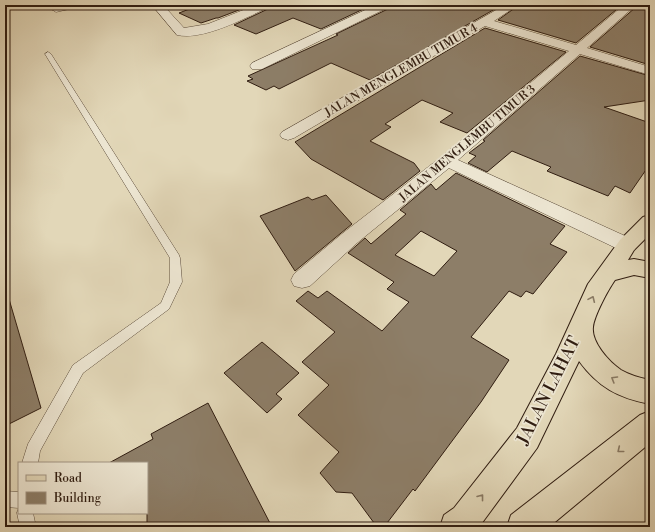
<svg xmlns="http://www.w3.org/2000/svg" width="655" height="532" font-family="'Libre Bodoni',serif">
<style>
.building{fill:#8d7e68;stroke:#301d11;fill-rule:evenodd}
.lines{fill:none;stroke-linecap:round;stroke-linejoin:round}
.lane-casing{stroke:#5c4c3b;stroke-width:1}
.street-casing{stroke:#5c4c3b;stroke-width:1}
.primary-casing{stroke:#301d11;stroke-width:2}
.lane{fill:#ece5d1;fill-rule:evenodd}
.street{fill:#ece5d1;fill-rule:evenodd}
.primary{fill:#e2d7b8;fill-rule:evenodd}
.oneway{stroke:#897a64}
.labels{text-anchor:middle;stroke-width:3.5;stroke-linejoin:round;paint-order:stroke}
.far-street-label{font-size:12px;fill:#301d11;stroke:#ece5d1}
.near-street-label{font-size:17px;fill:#301d11;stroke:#ece5d1}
</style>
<rect width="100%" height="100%" fill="#e2d7b8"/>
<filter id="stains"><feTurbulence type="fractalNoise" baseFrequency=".005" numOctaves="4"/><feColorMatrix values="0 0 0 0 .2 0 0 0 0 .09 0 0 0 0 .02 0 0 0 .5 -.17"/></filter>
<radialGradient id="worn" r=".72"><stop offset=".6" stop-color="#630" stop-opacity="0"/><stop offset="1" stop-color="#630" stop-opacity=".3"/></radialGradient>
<!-- building -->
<path class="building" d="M186,5h66l-34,13h-2l-15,5 -22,-10 13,-5z
M271,5h101l-51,24 -28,-11 -37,16 -22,-9 36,-17z
M391,5h39l17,4 7,-4h48l-132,75 -39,-17 -52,26 -5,-3 -8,4 -19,-9 6,-2 -5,-3 90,-41 -2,-1 54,-26z
M519,5h103l-46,38 -78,-23z
M636,7l14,4v54l-60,-18z
M485,28l81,24 -99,81 -27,-11 13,-9 -31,-13 -37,24 6,3 -21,14 44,22 6,8 -37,29 -72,-41 -16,-17z
M580,56l70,20v24l-46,7 46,16v41l-20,29 -15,-7 -7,10 -61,-25 4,-4 -39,-16 -25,21 -19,-9 8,-7 -7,-3 16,-12 -2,-1z
M456,173l109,53 -15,18 17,8 -34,42 -7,-3 -5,6 -12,-6 -38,46 38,23 -28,42 -66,89 -2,-2 -29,38h-7l-25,-34 -16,-1 -16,-19 19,-21 -41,-37 31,-30 -27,-23 33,-30 -39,-31 12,-10 10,7 9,-7 55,40 27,-29 -22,-13 7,-7 -46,-29 17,-15 6,6 35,-30 -6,-4 31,-26 5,6zM421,231l36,20 -23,25 -39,-21z
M326,195l26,29 -57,47 -35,-55 48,-19 4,3z
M5,299h4l32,109 -36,18z
M262,342l37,31 -23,21 6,5 -15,14 -43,-40z
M208,403l64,124h-125v-64h-38l44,-24 -2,-5z"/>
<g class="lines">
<!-- lane casing -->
<g class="lane-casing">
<path id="lane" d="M48,52l3,2 128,201 1,3 2,24 -13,27 -86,64 -43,78 -2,12h-16l6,-19 45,-79 88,-62 9,-21v-24l-125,-204z
M5,491l14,1v16l-14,-1z
M19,508v5h14l3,14h-16l-3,-14z"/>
</g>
<!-- street casing -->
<g class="street-casing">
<path id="street" d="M59,5h20l-1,2 -22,5 -5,-3 1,-2z
M152,5h11l21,23 24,-4 48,-19h14l-1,2c-24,11 -66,34 -92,28z
M376,5h14l-1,2 -127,62h-10l-2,-3 2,-3z
M505,5h13l-24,16 82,24 48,-40h12l-49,43 63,19v8l-70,-21 -122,106 176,80 3,5 -3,5 -7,2 -7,-2 -171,-82 -92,75 -47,43 -8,2 -8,-2 -3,-6 3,-6 49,-41 98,-76 128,-106 -84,-25 -191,112 -6,2 -6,-2 -2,-3 2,-3z"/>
</g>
<!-- primary casing -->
<g class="primary-casing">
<path id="primary" d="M650,215v19l-16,16 -6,10 6,-1 16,3v16l-16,-3 -19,5c-7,10 -21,36 -22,47 -2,15 16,35 28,43 9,5 19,8 29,10v24c-32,-6 -52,-17 -71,-43l-42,87 -58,79h-39l4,-12 10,-7 63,-80 39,-74 32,-70 32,-44 23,-23z
M650,411v32l-101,84h-42l4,-12 129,-100z"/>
</g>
<!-- lane -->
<use href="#lane" class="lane"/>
<!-- street -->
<use href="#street" class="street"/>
<!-- primary -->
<use href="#primary" class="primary"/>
</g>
<!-- one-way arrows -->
<defs><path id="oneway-chevron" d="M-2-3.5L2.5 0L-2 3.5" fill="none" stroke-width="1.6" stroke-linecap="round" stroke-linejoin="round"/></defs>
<g class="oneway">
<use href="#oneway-chevron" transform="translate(592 299) rotate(-66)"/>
<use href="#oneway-chevron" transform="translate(614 379) rotate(-149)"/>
<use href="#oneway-chevron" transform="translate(620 450) rotate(141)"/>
<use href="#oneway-chevron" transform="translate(481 497) rotate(-52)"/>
</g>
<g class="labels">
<!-- far-street labels -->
<g class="far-street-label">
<text transform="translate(401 70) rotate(-30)" y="4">JALAN MENGLEMBU TIMUR 4</text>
<text transform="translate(467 143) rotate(-40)" y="4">JALAN MENGLEMBU TIMUR 3</text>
</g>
<!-- near-street labels -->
<g class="near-street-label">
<text transform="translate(548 390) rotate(-63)" y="6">JALAN LAHAT</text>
</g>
</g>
<!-- margin -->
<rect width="655" height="532" fill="none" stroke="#e2d7b8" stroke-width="20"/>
<rect x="6" y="6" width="643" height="520" fill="none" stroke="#301d11" stroke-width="2"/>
<rect x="10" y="10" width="635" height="512" fill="none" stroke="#301d11"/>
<!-- legend -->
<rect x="18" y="462" width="130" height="52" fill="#ece5d1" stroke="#a19584"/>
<rect x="26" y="475" width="20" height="6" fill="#e2d7b8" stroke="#a19584"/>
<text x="54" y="482" font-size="12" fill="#301d11">Road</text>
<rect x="26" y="492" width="20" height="12" fill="#8d7e68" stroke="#a19584"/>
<text x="54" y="502" font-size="12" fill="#301d11">Building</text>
<rect width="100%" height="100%" filter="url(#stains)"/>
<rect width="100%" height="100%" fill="url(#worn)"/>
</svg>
